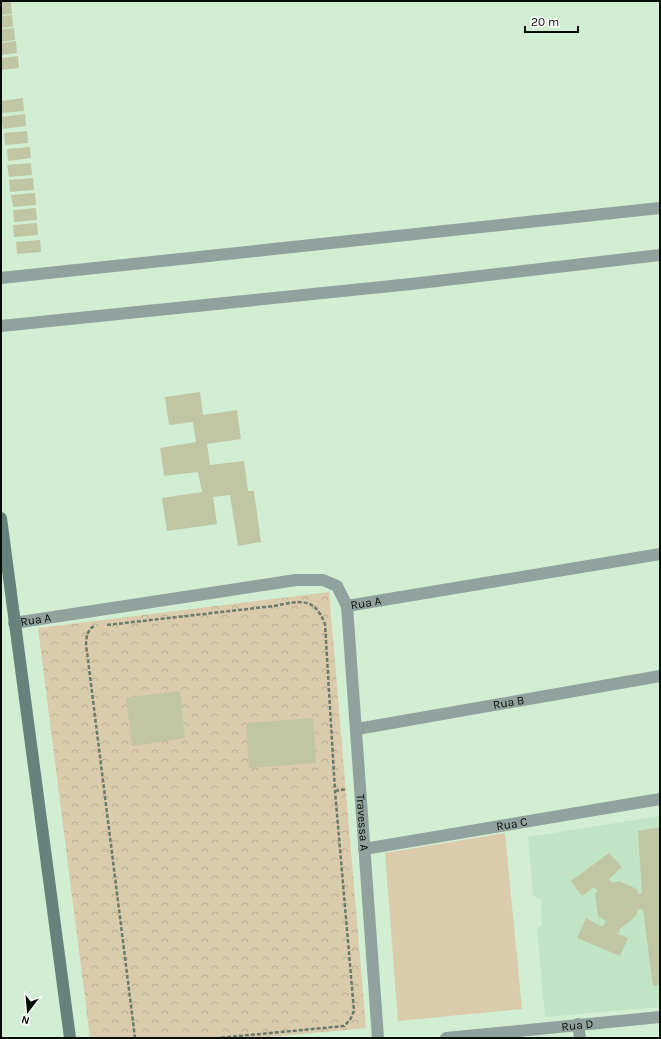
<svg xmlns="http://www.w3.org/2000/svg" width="661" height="1039" font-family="Karla,sans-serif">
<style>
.built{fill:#c1e4c4}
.green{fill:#dbcbad}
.park{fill:url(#park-crowns)}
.building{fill:#c0c6a3}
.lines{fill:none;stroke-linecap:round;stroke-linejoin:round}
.path{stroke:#687b6a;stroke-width:2.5;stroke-dasharray:4 2;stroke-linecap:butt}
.minor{stroke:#90a29e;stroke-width:12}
.secondary{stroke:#67827c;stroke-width:12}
.labels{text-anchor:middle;stroke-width:3;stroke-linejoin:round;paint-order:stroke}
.street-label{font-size:12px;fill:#050e06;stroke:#fff}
</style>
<defs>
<pattern id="park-crowns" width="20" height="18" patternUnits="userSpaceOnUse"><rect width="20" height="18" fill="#dbcbad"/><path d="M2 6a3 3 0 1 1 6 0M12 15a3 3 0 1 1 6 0" fill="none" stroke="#baad93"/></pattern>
</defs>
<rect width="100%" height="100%" fill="#d1eed3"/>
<!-- built -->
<path class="built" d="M660,816v191l-115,10 -8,-88 5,-4 -1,-26 -8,-4 -5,-58z"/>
<!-- green -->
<path class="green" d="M505,833l17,176 -124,12 -13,-168z"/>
<!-- park -->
<path class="park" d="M329,592l37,436 -106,10h-170l-52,-410z"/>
<!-- building -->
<path class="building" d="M1,1h10l1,13 -11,1z
M12,15l1,12 -12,1v-12z
M14,28l1,12 -14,2v-13z
M16,41l1,12 -16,2v-12z
M18,56l1,12 -18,2v-12z
M23,98l1,13 -23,2v-12z
M25,114l1,12 -23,3 -2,-12z
M27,131l1,12 -23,2 -1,-12z
M30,147l1,11 -23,3 -1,-12z
M31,163l1,12 -23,2 -2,-12z
M33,178l1,12 -24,2 -1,-12z
M35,193l1,12 -23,2 -2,-12z
M36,208l1,12 -23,2 -1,-12z
M37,223l1,12 -24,2 -1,-12z
M40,240l1,12 -24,2 -1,-12z
M200,392l3,23 34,-5 4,29 -34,5 3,21 34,-4 4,30h6l7,51 -23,4 -8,-51 -17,2 4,27 -50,7 -5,-33 40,-6 -4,-20 -34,4 -4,-28 36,-6 -3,-20 -24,3 -4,-28z
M180,691l5,47 -53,8 -6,-48z
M313,718l3,45 -67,5 -3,-45z
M660,827v158l-7,1 -10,-77 -5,1 -2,6 -16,13 -2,5 10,4 -8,18 -43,-18 9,-20 16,9 4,-6 -8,-5 -3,-22 3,-3 -4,-4 -12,9 -11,-15 38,-28 13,14 -13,12 3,4 7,-2 18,8 1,5 4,-1 -4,-62z"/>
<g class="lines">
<!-- path -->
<path class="path" d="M107,625l167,-19c26,-5 40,-10 51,18l10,167 19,220 -4,9 -6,6 -126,12
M94,627h-2l-5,7 -1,10 49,394
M335,791l12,-2"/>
<!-- minor -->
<g class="minor">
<path d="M1,278l659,-70"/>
<path d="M1,326l410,-42 249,-29"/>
<path id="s1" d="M347,606l31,432"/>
<path id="s2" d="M14,623l282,-43h27l14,6 10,20 313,-52"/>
<path id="s3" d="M357,729l303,-53"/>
<path id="s4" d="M364,849l296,-50"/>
<path d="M578,1024l2,14"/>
<path id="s5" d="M446,1038l214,-21"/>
</g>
<!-- secondary -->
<path class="secondary" d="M1,518l69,520"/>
</g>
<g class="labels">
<!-- street labels -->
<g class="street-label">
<text dy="4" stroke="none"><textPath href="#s2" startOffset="369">Rua A</textPath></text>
<text dy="4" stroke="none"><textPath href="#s2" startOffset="22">Rua A</textPath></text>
<text dy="4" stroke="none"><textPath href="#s3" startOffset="154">Rua B</textPath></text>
<text dy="4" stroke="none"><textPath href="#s1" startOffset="217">Travessa A</textPath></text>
<text dy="4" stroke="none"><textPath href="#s4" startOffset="150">Rua C</textPath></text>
<text dy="4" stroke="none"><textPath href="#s5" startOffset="132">Rua D</textPath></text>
</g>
</g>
<!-- border -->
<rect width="661" height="1039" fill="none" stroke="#050e06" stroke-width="4"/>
<!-- north arrow -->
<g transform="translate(28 1011) rotate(196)" stroke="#ffffff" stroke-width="3" paint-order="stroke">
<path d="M0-3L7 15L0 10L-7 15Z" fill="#050e06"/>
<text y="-6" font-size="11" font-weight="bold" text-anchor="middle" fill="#050e06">N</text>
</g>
<!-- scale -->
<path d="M525 26v6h53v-6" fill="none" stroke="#050e06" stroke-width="2"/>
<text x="531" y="26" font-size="12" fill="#050e06" stroke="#ffffff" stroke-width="3" paint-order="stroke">20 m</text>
</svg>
